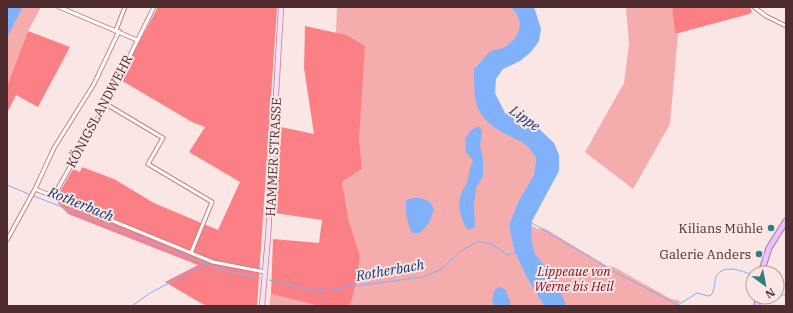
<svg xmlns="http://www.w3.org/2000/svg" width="793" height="313" font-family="'IBM Plex Serif',serif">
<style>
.green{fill:#f5acad}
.forest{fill:#fa8085}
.water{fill:#81b1fb}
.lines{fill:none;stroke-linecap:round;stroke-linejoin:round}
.stream{stroke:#81b1fb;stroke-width:1}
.street-casing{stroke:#cf7c7e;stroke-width:5}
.secondary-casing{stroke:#cf7c7e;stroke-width:6}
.primary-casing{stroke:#ac73ac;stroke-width:7}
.street{stroke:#fff;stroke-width:3}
.secondary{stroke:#f5e0fb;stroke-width:4.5}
.primary{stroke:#ebc2f7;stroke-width:5}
.poi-dot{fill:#337c7f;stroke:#f9e6e5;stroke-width:1.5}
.labels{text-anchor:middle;stroke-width:4;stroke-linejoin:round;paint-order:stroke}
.street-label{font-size:13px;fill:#4f2c2d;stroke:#f9e6e5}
.poi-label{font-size:13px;fill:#4f2c2d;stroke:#f9e6e5;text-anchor:end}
.park-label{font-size:13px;font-style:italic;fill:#801125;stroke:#f9e6e5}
.water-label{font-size:14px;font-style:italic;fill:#113770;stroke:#f9e6e5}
</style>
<rect width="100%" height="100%" fill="#f9e6e5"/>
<!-- green -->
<path class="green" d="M23,7h18l-13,24 -21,55v-50z
M337,7h173c15,12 11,29 -4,39 -4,3 -10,3 -14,5 -7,4 -13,12 -18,18l31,65 22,9 9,15 -2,17 -15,25 -10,25 5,25 12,26 18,30h-194l7,-25 3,-25 -11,-35 -7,-39 20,-13 -3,-32 -23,-104z
M626,7h46l3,27h3l-8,90 -37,65 -48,-37 39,-69 5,-39z
M532,226l6,3 6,-1 63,38 7,1 57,32 9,2 -2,5h-122l-32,-76h7z
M271,294l48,12h-50z"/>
<!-- forest -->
<path class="forest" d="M158,7h119l-20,299h-51l-41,-24 33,-17 -130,-51 -13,-14 18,-31 7,3 2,-5 32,12 40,24 64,27 22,-48 -51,-30 16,-25 -13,-5 -73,-43z
M672,7h78l2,5 -3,2 -74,20z
M305,26l41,9 19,11 -6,91 3,32 -20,13 7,39 11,35 -3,25 -7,25h-31l-48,-12 2,-55 46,4 3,-23 -47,-7 6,-86 33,7 -10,-66z
M28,31l42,16 -32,60 -22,-12 -9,18v-27z"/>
<!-- water -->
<path class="water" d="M7,7h16l-16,30z
M510,7h24l7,22 -2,12 -8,11 -11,9 -17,8 -7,10 -1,14 10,20 32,14 17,16 5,12v16l-27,50 -1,18 4,15 22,27 9,25h-22l-18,-30 -12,-26 -5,-25 10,-25 15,-25 2,-17c-12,-19 -12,-14 -31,-24 -31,-17 -31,-32 -31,-65 5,-5 11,-14 17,-18 5,-2 11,-2 15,-5 15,-10 19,-27 4,-39z
M476,127h4l2,5 -2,14 3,12v18l-7,12 -2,16 1,23 -7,3c-7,-8 -11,-26 -7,-36 2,-5 6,-10 7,-15 1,-6 2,-12 5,-18l-7,-9 -1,-13 5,-8z
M413,198c11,0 17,1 21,12l-5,13 -9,10h-8c-5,-12 -7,-21 -6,-33z
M498,287l7,2 5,12v5h-16l-2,-6 2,-9z"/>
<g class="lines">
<!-- stream -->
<path class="stream" d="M7,185l24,10
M34,196l187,74 39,8
M532,223l83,49 63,33 19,-12 11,3 3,-1c4,-5 3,-12 5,-18 7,-14 26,-6 37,-2
M269,280l48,11 106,-14 17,-7 21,-19 18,-10 14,4 14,10 9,-2
M777,295h9
M132,306l18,-13 56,-29"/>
<!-- street casing -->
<g class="street-casing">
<path id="street" d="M59,7l78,33
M754,7l12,9 20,10
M116,30l9,-23
M106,104l57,34 -15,26 64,38 -21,51
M35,189l19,-41 40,-64 25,-53
M53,197l53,-93 48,-97
M7,240l28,-51 178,73 52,10"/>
</g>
<!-- secondary casing -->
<g class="secondary-casing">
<path id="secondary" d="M262,306l6,-69 13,-230"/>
</g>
<!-- primary casing -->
<g class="primary-casing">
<path id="primary" d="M761,273l8,-25 17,-27
M757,306l1,-9"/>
</g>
<!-- street -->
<use href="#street" class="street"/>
<!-- secondary -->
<use href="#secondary" class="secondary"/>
<!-- primary -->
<use href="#primary" class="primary"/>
</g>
<!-- markers -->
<g class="poi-dot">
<circle cx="771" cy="228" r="4"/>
<circle cx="759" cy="254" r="4"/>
</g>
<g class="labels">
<!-- street labels -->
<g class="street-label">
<text transform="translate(99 111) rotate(-62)" y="5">KÖNIGSLANDWEHR</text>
<text transform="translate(273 157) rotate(-87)" y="5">HAMMER STRASSE</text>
</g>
<!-- poi labels -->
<g class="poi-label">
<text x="763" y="233">Kilians Mühle</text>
<text x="751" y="259">Galerie Anders</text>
</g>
<!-- park labels -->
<g class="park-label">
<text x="574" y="276">Lippeaue von<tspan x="574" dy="15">Werne bis Heil</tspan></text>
</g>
<!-- water labels -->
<g class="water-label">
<text transform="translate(525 118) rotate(35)" y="5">Lippe</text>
<text transform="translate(81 204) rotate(22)" y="5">Rotherbach</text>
<text transform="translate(390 270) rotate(-10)" y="5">Rotherbach</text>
</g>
</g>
<!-- border -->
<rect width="793" height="313" fill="none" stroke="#4f2c2d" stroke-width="16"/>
<!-- north arrow -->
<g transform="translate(765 285) rotate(148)"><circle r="19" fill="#f9e6e5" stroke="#b59c9b"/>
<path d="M0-3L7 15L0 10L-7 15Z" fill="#337c7f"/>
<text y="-6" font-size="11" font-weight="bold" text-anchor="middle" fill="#4f2c2d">N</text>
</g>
</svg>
